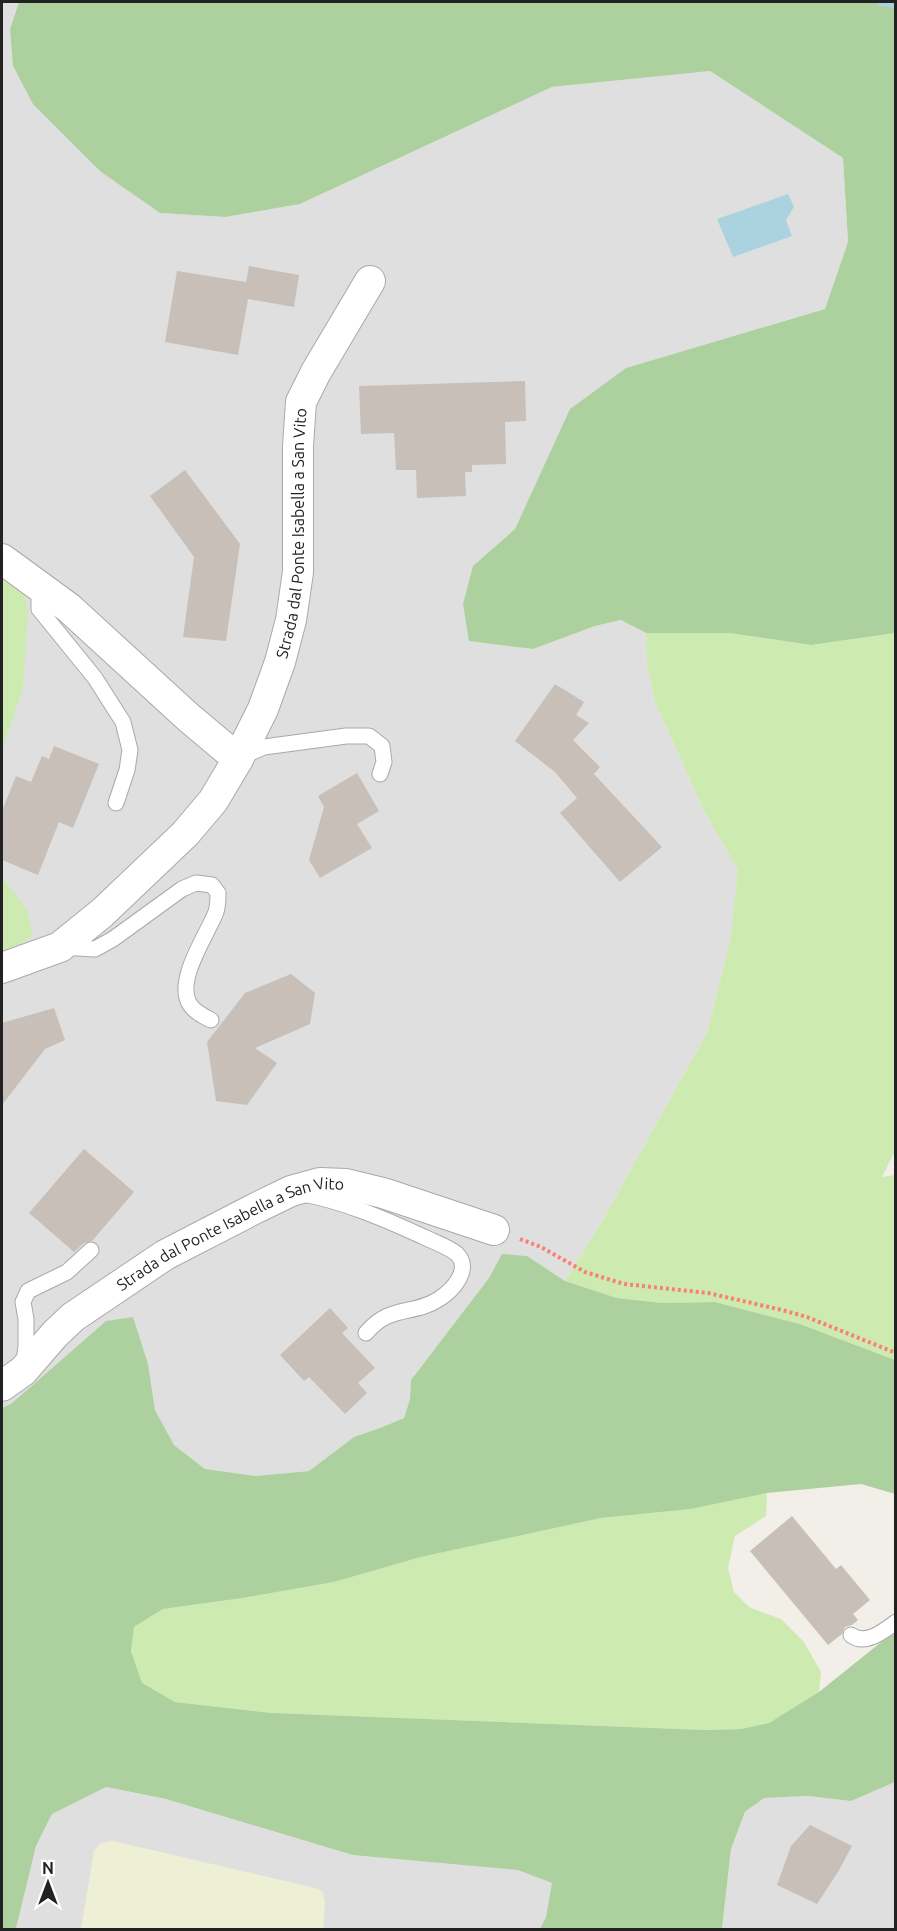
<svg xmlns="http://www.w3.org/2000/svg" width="897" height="1931" font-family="Ubuntu,sans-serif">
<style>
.residential{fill:#e0dfdf}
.farmland{fill:#eef0d5}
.grass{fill:#cdebb0}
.forest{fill:#add19e}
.water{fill:#aad3df}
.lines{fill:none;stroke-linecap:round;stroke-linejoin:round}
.stream{stroke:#aad3df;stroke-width:8}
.building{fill:#c7bfb8}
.service-casing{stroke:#a9a9a9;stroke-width:17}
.minor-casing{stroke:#a9a9a9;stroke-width:32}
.path{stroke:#fa8072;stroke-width:4;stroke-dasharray:3 3;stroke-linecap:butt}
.service{stroke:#fff;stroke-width:15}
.minor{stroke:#fff;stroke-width:30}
.labels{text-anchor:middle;stroke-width:4.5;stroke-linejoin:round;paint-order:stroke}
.street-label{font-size:16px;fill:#222;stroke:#fff}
</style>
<rect width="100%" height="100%" fill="#f2efe9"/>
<!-- residential -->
<path class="residential" d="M2,2h17l-9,27 91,143 59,41 65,4 75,-13 252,-117 158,-16 133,87 5,84 -23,67 -199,59 -55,41 -56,120 -42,37 -3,75 63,8 62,-23 27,-6 24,13 1,32 8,37 50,111 33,57 -8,70 -23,93 -106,190 -36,58 -38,-25 -25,-1 -13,23 -78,102 -1,19 -6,19 -24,10 -26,9 -45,34 -53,5 -51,-7 -31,-24 -19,-35 -7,-46 -146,44z
M895,1782v147l-173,1 9,-81 14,-36 18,-15 45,-2 43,5z
M106,1787l412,83 81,10 43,50h-626l20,-84 16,-32z"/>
<!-- farmland -->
<path class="farmland" d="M113,1841l202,47 8,4 2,11 -2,26h-242l13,-78 7,-8z"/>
<!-- grass -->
<path class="grass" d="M2,575l22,17 4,19 -5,77 -21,63z
M646,633h83l82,12 84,-12 1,516 -14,28 13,-2v185l-95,-36 -85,-22 -53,1 -45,-5 -52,-17 36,-58 106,-190 23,-93 8,-70 -33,-57 -50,-111 -8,-37z
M2,881l4,1 21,28 6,25 -19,15 -12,3z
M767,1493l-1,23 -31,20 -7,32 6,24 15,15 32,12 23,23 17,30 -2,21 -50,30 -28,6 -36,1 -433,-17 -97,-11 -33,-18 -11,-33 3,-24 29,-18 80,-11 91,-16 87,-25 180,-39 90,-9z"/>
<!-- forest -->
<path class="forest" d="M19,2h876v631l-84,12 -82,-12h-83l-25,-13 -26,6 -62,23 -64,-8 -6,-37 10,-38 42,-37 55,-120 56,-41 199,-59 23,-67 -5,-84 -133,-87 -158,16 -252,117 -75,13 -65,-4 -59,-41 -68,-68 -20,-38 -3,-37z
M502,1254l25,2 38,25 52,17 45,5 53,-1 85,22 95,36v134l-34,-10 -94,9 -76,16 -90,9 -180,39 -87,25 -91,16 -80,11 -29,18 -3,24 11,32 33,19 97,11 433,17 36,-1 28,-6 50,-31 76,-61v151l-44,19 -43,-5 -44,2 -19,14 -14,37 -9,80h-182l6,-12 6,-34 -34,-13 -165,-15 -187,-56 -60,-12 -54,27 -16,32 -20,83 -14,1v-522l9,-4 95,-83 27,-4 15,47 7,46 19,35 31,24 51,7 53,-5 45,-34 26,-9 24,-10 6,-19 1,-19 78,-102z"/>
<!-- water -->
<path class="water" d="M788,194l6,13 -8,13 6,16 -59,21 -16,-38z"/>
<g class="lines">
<!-- stream -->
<path class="stream" d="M881,2l15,2"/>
</g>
<!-- building -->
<path class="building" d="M249,266l50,9 -5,32 -46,-8 -10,56 -73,-13 12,-71 69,11z
M525,381l1,40 -21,1 1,42 -34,1v7h-7l1,24 -49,2 -1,-28h-20l-2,-37 -33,1 -2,-48z
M185,470l55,74 -14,97 -43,-4 11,-80 -44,-61z
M555,684l29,18 -8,13 13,8 -16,17 27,27 -6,7 68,73 -42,35 -60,-69 17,-15 -22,-26 -40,-31z
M54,746l45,18 -26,64 -14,-6 -21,53 -36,-15v-49l14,-35 15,6 11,-26 7,3z
M357,773l22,38 -22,13 15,24 -52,30 -11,-18 15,-53 -6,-11z
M291,974l24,19 -5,31 -55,24 22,15 -30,42 -31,-4 -9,-59 38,-49z
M54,1008l11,32 -20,9 -43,56v-82z
M84,1149l50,43 -42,49 -8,2 -10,9 -45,-39z
M330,1308l18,20 -6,5 33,35 -17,15 9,10 -22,21 -36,-37 -5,4 -24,-26z
M792,1516l44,53 5,-4 29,35 -17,14 5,6 -6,5 -7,2 -3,7 -14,11 -78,-94z
M810,1825l42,21 -14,26 -21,32 -40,-19 14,-39z"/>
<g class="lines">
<!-- service casing -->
<g class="service-casing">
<path id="service" d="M39,587v22l56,69 28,44 7,28 -3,20 -11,33
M243,756l21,-9 82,-11h23l13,10 2,16 -4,12
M60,947l35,2 18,-10 69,-50 14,-6 16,2 6,8c0,6 0,13 -2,19 -9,23 -40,67 -27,91 4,8 14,13 22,17
M303,1194c40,7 84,26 121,43 10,5 25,10 33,17 15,15 -4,36 -18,45 -26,17 -49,5 -73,34
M24,1363l2,-17v-27l-3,-17 5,-11 39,-19 24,-22
M851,1635c14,11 33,-4 45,-13"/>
</g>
<!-- minor casing -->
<g class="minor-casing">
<g id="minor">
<path d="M2,559l67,49 119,109 50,42 -25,42 -28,33 -83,79 -42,34 -58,21"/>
<path id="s1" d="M238,759l25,-50 17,-47 11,-42 7,-48v-126l3,-44 15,-30 54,-91"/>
<path id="s2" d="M2,1386l21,-15 32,-37 18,-17 92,-62 91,-47 35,-17 29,-8 26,1 37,9 111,37"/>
</g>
</g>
<!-- path -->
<path class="path" d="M520,1239l21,8 44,25 39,12 84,9 74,17 25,7 89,36"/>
<!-- service -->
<use href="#service" class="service"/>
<!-- minor -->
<use href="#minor" class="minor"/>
</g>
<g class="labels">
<!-- street labels -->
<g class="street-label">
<text dy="6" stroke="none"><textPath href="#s1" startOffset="236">Strada dal Ponte Isabella a San Vito</textPath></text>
<text dy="6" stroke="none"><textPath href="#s2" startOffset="280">Strada dal Ponte Isabella a San Vito</textPath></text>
</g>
</g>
<!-- border -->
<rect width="897" height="1931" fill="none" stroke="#222222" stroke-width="6"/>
<!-- north arrow -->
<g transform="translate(48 1883)" stroke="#ffffff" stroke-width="4.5" paint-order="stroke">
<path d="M0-4.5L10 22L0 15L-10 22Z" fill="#222222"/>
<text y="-9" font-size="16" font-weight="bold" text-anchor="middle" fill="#222222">N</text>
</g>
</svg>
